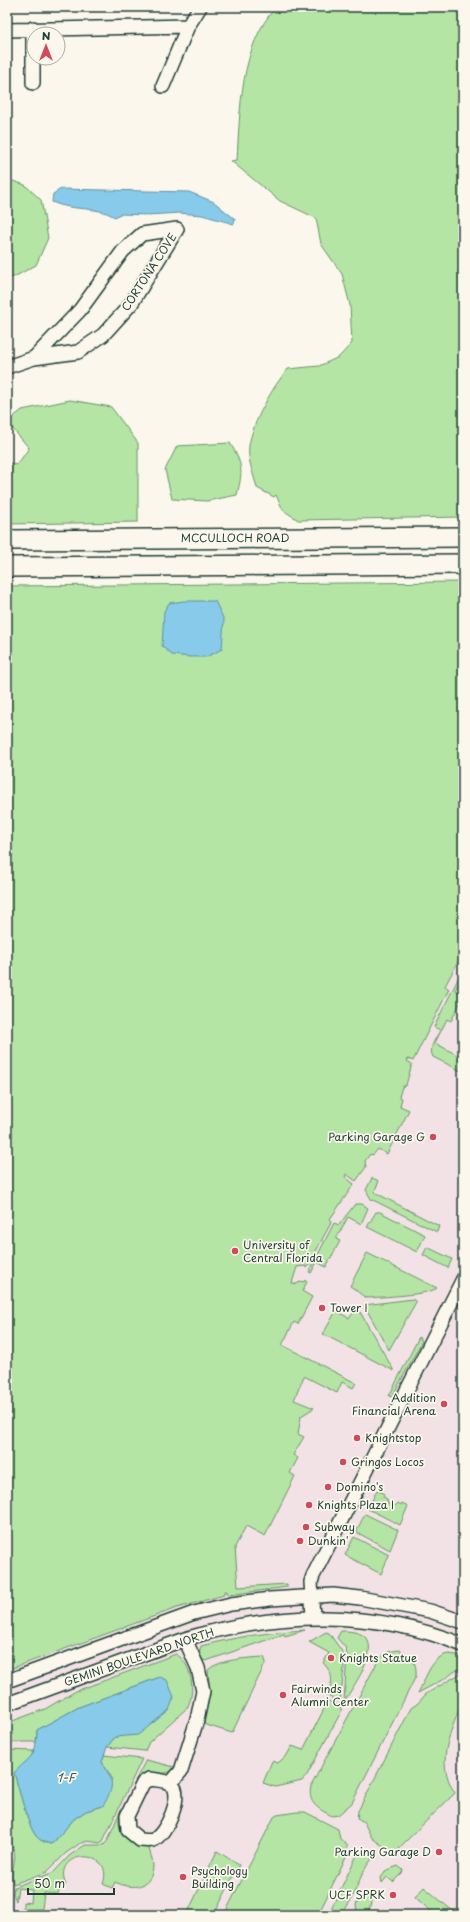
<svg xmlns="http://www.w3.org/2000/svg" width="470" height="1922" font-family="'Playpen Sans',sans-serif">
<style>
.built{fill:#f3e2e5}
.green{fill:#b5e5a5;stroke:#6a916c}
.water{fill:#88cae9;stroke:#5e92a1}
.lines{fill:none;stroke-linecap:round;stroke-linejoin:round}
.street-casing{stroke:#1f3d34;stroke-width:16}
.secondary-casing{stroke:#1f3d34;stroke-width:22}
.street{stroke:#fbf7ec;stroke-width:13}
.secondary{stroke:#fbf7ec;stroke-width:19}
.poi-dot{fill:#d1495b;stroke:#fbf7ec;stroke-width:1.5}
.labels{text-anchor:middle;stroke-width:3.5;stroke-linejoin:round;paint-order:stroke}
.street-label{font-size:11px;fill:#1f3d34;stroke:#fbf7ec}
.poi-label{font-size:11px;fill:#1f3d34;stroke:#fbf7ec;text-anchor:start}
.water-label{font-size:12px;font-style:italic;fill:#345958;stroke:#fbf7ec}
</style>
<rect width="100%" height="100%" fill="#fbf7ec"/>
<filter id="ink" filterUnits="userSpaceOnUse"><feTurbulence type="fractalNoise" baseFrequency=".025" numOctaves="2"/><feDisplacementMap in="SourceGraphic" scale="8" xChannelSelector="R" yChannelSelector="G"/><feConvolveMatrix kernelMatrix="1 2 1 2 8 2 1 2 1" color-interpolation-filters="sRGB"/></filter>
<g filter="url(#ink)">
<!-- built -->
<path class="built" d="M463,583v1332h-456v-1329z"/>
<!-- green -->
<path class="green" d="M276,7h187v510l-165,3 -15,-10 -7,-15 -2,2 -17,-9c-3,-13 -10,-28 -8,-42 3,-23 24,-60 39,-77l31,-3 20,-9 13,-14 -2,-38 -8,-31 -21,-30 -5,-26 -36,-17 -49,-40 6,-1c3,-49 3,-114 39,-153z
M7,179l18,6 16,15 7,38 -12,27 -22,12 -7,1z
M70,400l41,7 27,36v79l-131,2v-62l10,3 12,-17 -22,-26 15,-12z
M230,443c13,21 13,28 7,52l-30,6 -35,-2 -7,-29 12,-24z
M463,582v375l-2,-1 -16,30 4,3 -36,72 -5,-2 -1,2 5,3 -6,21 -4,2 -3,10 3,1 -2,8 9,4 -22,44 -9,-5 -5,6 -3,-1 -5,7 1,6 -10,14 -10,-7 -1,3 9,7 -24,35 2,2 -25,47 -1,-2 -9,1 -5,16 5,1 3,-3 4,1 1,-2 2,2 -5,9 10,6 -14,27 -4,-2 -12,23 74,38 -3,5 -11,-6 -5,11 -33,-17 -10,24 20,8 -13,8 -3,18 6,3 -11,18 5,3 -8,15 5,3 -30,60 -19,-10 -11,21 3,40 49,-3v3l-59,8 -1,-4h-3v4l-47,13 -170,62v-1084z
M459,977l3,1 -7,12 8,4v3l-12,24 -4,-2 -12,24 28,15v14l-30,-15c-5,-9 3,-19 7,-27l-6,-3z
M372,1178l7,3 -5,11 65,34 -2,6 -66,-33 -5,-9z
M355,1204h7l6,4 -7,16 -13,-7 -12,22 4,2 -14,26 -9,-5 -6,11 -2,-1 25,-49 5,2z
M376,1212h4l45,23 -8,17 -50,-25z
M427,1247l25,12 -4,9 -25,-13z
M367,1253l70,35c-8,7 -57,9 -70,10 -7,-3 -10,-8 -17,-12z
M413,1299l3,3 -27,48 -25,-45z
M356,1310l4,2 34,59 -71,-37 13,-23 13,7z
M419,1337l3,4 -30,56 -3,-1z
M377,1490l7,4 -1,3 3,1 3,7 6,1 3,-3 3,2 1,-2 6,3 -8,19 -32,-16z
M365,1514l33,16 -8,20 -34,-18z
M354,1537l35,18 -8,19 -36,-19z
M305,1630l-20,6 -1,-2 -78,27 -3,-1 -4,-7 2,-7c34,-9 68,-14 104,-16z
M341,1631c54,-1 17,47 3,71l3,-48 -2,-7 -8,-9z
M326,1632l3,1 14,20 1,15 -4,34 -15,-7c9,-12 9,-21 -2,-32l6,-10 -20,-11z
M399,1650c13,6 18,12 17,26l-64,127 -14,12 -6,1c-13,-7 -25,-12 -21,-30l68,-127 9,-7z
M176,1654c16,9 20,38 11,54l-38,34 -4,9 -38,-4 8,-10 23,-3 22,-57 -81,30 -42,23 -1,12h-29v-19l38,-14 31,-18z
M449,1654l14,2v11c-8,3 -12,8 -19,12 -9,5 -17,9 -26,14 8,-14 13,-37 31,-39z
M264,1657l2,5 -34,71 -29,-9 7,-29 -2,-25c11,-11 41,-12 56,-13z
M463,1672c0,7 2,17 0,25 -10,34 -30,62 -8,96l-55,54 -2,10 -26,-19 -9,-17 -6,-2 1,-8 53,-103 6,-4 9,-10z
M328,1701l13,6v5l-34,63 -5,6 -27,6 -12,-4 9,-22 6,2 9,-8 5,-9 11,4z
M7,1750l27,1 -5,9 -15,13c5,15 13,51 22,63 4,5 10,7 16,8l22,-25 12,-8 17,-5 9,-28 -10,-16 1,-7 39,4 -39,82 -3,2 -12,-2 -9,3 -13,9 -19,19 -34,12 -1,-8 3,-21 -8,-29z
M146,1760l29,7c-11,15 -26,-4 -40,14z
M121,1809c-8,25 8,32 28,37 0,7 4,12 4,19 0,24 -21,25 -38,17l-3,6 -9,-4c13,-38 -53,-35 -37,1l-4,-1 -4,10 -14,-1 -2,16h-19v-7l8,1 1,-13 -14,-2 -2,13 -3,-7 1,-7 40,-15 15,-16 16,-11h19l4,-5z
M297,1812h8l33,17 2,10 7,6v10l-29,60h-94l50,-98 3,-2z
M364,1849l8,10c-15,17 -16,41 -32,56h-12l30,-62z
M217,1851l22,14 -25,50h-20l-6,-3z
M398,1866l5,4 -1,3 -9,9 -6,-5 -5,6 -1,-5 4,-7z
M424,1887l30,25 3,3h-22l-20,-18z
M373,1895l-5,20h-11l-1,-11 9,-8z"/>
<!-- water -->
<path class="water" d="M61,189l128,3 25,10 21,17 -1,5 -32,-9 -23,-2 -31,2 -28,-1 -5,3c-20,-12 -41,-5 -63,-15l1,-8z
M184,601h31l9,19 -2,29 -16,8h-16l-18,-2 -10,-9 2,-35 5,-8z
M160,1677l7,3 7,17 -5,13 -31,25 -23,2 -8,10 -5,15c12,20 13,23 1,44l-17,5 -12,8 -22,25c-6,-1 -12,-3 -16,-8 -9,-12 -17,-48 -22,-63 18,-19 22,-15 23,-43l42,-23z"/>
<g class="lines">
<!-- street casing -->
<g class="street-casing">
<path id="street" d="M7,30l181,-4
M33,83v-55
M163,86l25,-60 12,-19
M7,367l27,-9 44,-6 25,-17 28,-31 46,-75 -35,5 -19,17 -43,59 -46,48
M313,1618l-2,-36 2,-6 150,-297
M7,1681l187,-68 37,-9 39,-5 63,-4 27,3 70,13 33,11
M7,1704l178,-65c90,-28 190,-30 278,6
M149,1779c7,1 16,1 22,5 14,9 -5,51 -18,56 -4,1 -9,0 -13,0l-12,-10 -1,-14 16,-33z
M170,1784l11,-13 16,-51 6,-29 -5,-23 -13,-29"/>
</g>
<!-- secondary casing -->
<g class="secondary-casing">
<path id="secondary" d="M7,540l456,-3
M7,567l456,-3"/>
</g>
<!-- street -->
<use href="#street" class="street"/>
<!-- secondary -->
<use href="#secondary" class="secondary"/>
</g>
</g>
<!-- markers -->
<g class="poi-dot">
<circle cx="433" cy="1137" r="4"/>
<circle cx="235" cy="1251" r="4"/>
<circle cx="322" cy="1308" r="4"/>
<circle cx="444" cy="1404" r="4"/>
<circle cx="357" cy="1438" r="4"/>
<circle cx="343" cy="1462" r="4"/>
<circle cx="328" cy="1487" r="4"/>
<circle cx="309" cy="1505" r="4"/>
<circle cx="306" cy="1527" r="4"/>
<circle cx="300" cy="1541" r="4"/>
<circle cx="331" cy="1658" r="4"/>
<circle cx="283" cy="1695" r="4"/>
<circle cx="439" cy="1852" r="4"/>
<circle cx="183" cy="1877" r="4"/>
<circle cx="393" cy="1895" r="4"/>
</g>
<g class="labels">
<!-- street labels -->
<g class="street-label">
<text transform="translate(149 272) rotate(-57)" y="4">CORTONA COVE</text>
<text x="235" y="542">MCCULLOCH ROAD</text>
<text transform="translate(139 1657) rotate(-19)" y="4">GEMINI BOULEVARD NORTH</text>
</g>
<!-- poi labels -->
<g class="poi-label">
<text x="425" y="1141" text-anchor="end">Parking Garage G</text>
<text x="243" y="1249">University of<tspan x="243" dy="13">Central Florida</tspan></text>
<text x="330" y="1312">Tower I</text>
<text x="436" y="1402" text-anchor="end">Addition<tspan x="436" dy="13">Financial Arena</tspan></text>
<text x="365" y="1442">Knightstop</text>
<text x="351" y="1466">Gringos Locos</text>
<text x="336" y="1491">Domino's</text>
<text x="317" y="1509">Knights Plaza I</text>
<text x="314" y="1531">Subway</text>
<text x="308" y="1545">Dunkin'</text>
<text x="339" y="1662">Knights Statue</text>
<text x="291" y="1693">Fairwinds<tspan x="291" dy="13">Alumni Center</tspan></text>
<text x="431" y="1856" text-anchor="end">Parking Garage D</text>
<text x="191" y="1875">Psychology<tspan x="191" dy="13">Building</tspan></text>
<text x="385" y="1899" text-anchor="end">UCF SPRK</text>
</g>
<!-- water labels -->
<g class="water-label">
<text x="66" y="1782">1-F</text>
</g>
</g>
<!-- margin -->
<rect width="470" height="1922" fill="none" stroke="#fbf7ec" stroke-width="24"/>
<rect x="12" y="12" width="446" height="1898" fill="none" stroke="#1f3d34" stroke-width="1.5" filter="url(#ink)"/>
<!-- north arrow -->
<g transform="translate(46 46)"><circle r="19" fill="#fbf7ec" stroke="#a3ada2"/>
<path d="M0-3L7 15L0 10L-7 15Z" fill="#d1495b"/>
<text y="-6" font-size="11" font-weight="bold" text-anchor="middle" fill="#1f3d34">N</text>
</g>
<!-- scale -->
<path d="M28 1888v6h86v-6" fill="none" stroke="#1f3d34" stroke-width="2"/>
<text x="34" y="1888" font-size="12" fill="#1f3d34" stroke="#fbf7ec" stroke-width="3" paint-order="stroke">50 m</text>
</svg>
